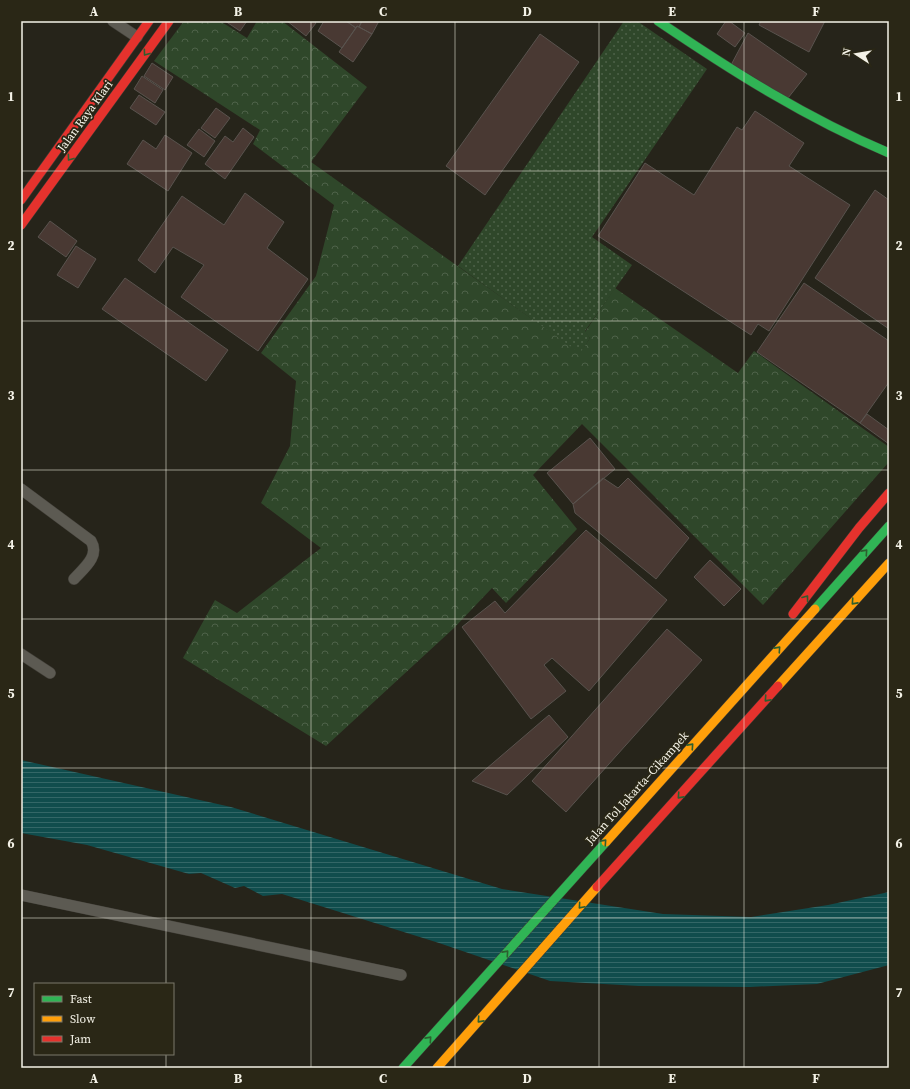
<svg xmlns="http://www.w3.org/2000/svg" width="910" height="1089" font-family="'Source Serif 4',serif">
<style>
.grass{fill:url(#grass-dots)}
.forest{fill:url(#forest-crowns)}
.water{fill:url(#water-rules)}
.building{fill:#493933;stroke:#59534e}
.lines{fill:none;stroke-linecap:round;stroke-linejoin:round}
.street-casing{stroke:#403e37;stroke-width:12}
.fast-casing{stroke:#403e37;stroke-width:10}
.slow-casing{stroke:#403e37;stroke-width:10}
.jam-casing{stroke:#403e37;stroke-width:10}
.street{stroke:#5c5a52;stroke-width:11}
.fast{stroke:#30b455;stroke-width:9}
.slow{stroke:#ff9f0a;stroke-width:9}
.jam{stroke:#e5322d;stroke-width:9}
.oneway{stroke:#2c5f2f}
.grid{fill:none;stroke:#f4f2e7;stroke-width:1;stroke-opacity:0.55}
.labels{text-anchor:middle;stroke-width:3.5;stroke-linejoin:round;paint-order:stroke}
.street-label{font-size:12px;fill:#f4f2e7;stroke:#2a2716}
.neatline{fill:none;stroke:#f4f2e7;stroke-width:1.5}
.grid-label{font-size:13px;text-anchor:middle;font-weight:bold;fill:#f4f2e7}
</style>
<defs>
<pattern id="grass-dots" width="8" height="8" patternUnits="userSpaceOnUse"><rect width="8" height="8" fill="#2f472a"/><path d="M2 2h.1M6 6h.1" fill="none" stroke="#4e6249" stroke-width="1.8" stroke-linecap="round"/></pattern>
<pattern id="forest-crowns" width="20" height="18" patternUnits="userSpaceOnUse"><rect width="20" height="18" fill="#2f472a"/><path d="M2 6a3 3 0 1 1 6 0M12 15a3 3 0 1 1 6 0" fill="none" stroke="#4e6249"/></pattern>
<pattern id="water-rules" width="6" height="5" patternUnits="userSpaceOnUse"><rect width="6" height="5" fill="#104d4d"/><path d="M0 2.5h6" fill="none" stroke="#336767"/></pattern>
</defs>
<rect width="100%" height="100%" fill="#26241a"/>
<!-- grass -->
<path class="grass" d="M624,21h13l70,48 -115,168 40,28 -47,66 5,7 -10,16 -122,-88z"/>
<!-- forest -->
<path class="forest" d="M184,21h36l27,17 10,-17h25l85,66 -56,75 269,191 10,-15 -5,-6 30,-44 123,85 16,-22 135,96v15l-126,143 -181,-181 -49,51 44,54 -71,74 -14,-15 -38,40 -128,118 -143,-88 32,-58 22,13 84,-65 -60,-45 29,-57 6,-65 -35,-28 55,-77 18,-71 -81,-61 7,-14 -106,-69z"/>
<!-- water -->
<path class="water" d="M21,760l210,47 271,82 161,25 88,3 77,-12 61,-13v73l-72,19 -67,3 -111,-1 -89,-5 -111,-38 -157,-49 -19,2 -19,-10 -9,2 -34,-15 -12,1 -102,-29 -66,-12z"/>
<!-- building -->
<path class="building" d="M225,21h22l-7,10z
M287,21h27l2,2 -10,13z
M324,21h22l10,7 -14,20 -24,-17z
M346,21h16l-3,6 -2,-1 -1,2z
M362,21h17l-7,13 -13,-7z
M726,21h3l16,12 -10,14 -18,-13z
M761,21h64l-16,31 -50,-27z
M357,26l15,8 -19,28 -14,-10z
M748,33l59,41 -19,24 -57,-33z
M540,34l39,28 -94,133 -39,-29z
M152,63l21,14 -8,13 -21,-14z
M142,76l21,14 -8,13 -21,-14z
M139,95l26,17 -9,13 -26,-17z
M216,108l14,10 -15,20 -14,-10z
M755,111l49,32 -15,23 61,39 -81,126 -11,-7 -7,11 -153,-99 47,-73 49,32 43,-68 5,3z
M243,128l11,9 -29,42 -20,-15 20,-28 8,6z
M199,129l16,12 -11,16 -17,-12z
M165,135l27,18 -24,38 -41,-27 16,-24 13,9z
M875,190l14,10v129l-74,-51z
M245,193l39,29 -17,26 41,31 -50,72 -77,-54 23,-32 -31,-18 -18,26 -17,-13 44,-64 42,29z
M50,221l27,20 -11,16 -28,-20z
M76,246l20,13 -18,29 -21,-13z
M125,278l103,72 -22,31 -104,-72z
M804,283l85,58v41l-29,41 -103,-71z
M867,414l22,16v14l-29,-21z
M590,438l25,31 -42,35 -26,-31z
M603,478l15,10 10,-10 61,60 -33,41 -81,-66 -2,-9z
M586,530l81,70 -78,91 -37,-33 -8,7 22,26 -35,28 -69,-92 33,-26 10,12z
M710,560l31,29 -17,17 -30,-29z
M667,629l35,31 -136,152 -34,-31z
M549,715l19,22 -61,58 -35,-14z"/>
<g class="lines">
<!-- street casing -->
<g class="street-casing">
<path id="street" d="M113,21l24,16
M21,489l70,52c9,15 -7,27 -17,38
M21,654l29,19
M21,895l380,80"/>
</g>
<!-- fast casing -->
<g class="fast-casing">
<path id="fast" d="M658,21c74,50 148,97 231,132
M815,609l74,-83
M403,1068l203,-226"/>
</g>
<!-- slow casing -->
<g class="slow-casing">
<path id="slow" d="M778,686l111,-123
M606,842l209,-233
M437,1068l160,-181"/>
</g>
<!-- jam casing -->
<g class="jam-casing">
<path id="jam" d="M21,200l128,-179
M21,225l148,-204
M793,614l66,-86 30,-35
M597,887l181,-201"/>
</g>
<!-- street -->
<use href="#street" class="street"/>
<!-- fast -->
<use href="#fast" class="fast"/>
<!-- slow -->
<use href="#slow" class="slow"/>
<!-- jam -->
<use href="#jam" class="jam"/>
</g>
<!-- one-way arrows -->
<defs><path id="oneway-chevron" d="M-2-3.5L2.5 0L-2 3.5" fill="none" stroke-width="1.6" stroke-linecap="round" stroke-linejoin="round"/></defs>
<g class="oneway">
<use href="#oneway-chevron" transform="translate(146 53) rotate(126)"/>
<use href="#oneway-chevron" transform="translate(70 158) rotate(126)"/>
<use href="#oneway-chevron" transform="translate(865 552) rotate(-48)"/>
<use href="#oneway-chevron" transform="translate(806 598) rotate(-53)"/>
<use href="#oneway-chevron" transform="translate(854 602) rotate(132)"/>
<use href="#oneway-chevron" transform="translate(778 649) rotate(-48)"/>
<use href="#oneway-chevron" transform="translate(767 699) rotate(132)"/>
<use href="#oneway-chevron" transform="translate(691 746) rotate(-48)"/>
<use href="#oneway-chevron" transform="translate(680 796) rotate(132)"/>
<use href="#oneway-chevron" transform="translate(604 842) rotate(-48)"/>
<use href="#oneway-chevron" transform="translate(581 906) rotate(131)"/>
<use href="#oneway-chevron" transform="translate(506 953) rotate(-48)"/>
<use href="#oneway-chevron" transform="translate(480 1020) rotate(132)"/>
<use href="#oneway-chevron" transform="translate(429 1039) rotate(-48)"/>
</g>
<!-- grid -->
<path class="grid" d="M166,21v963M311,21v1047M455,21v1047M599,21v1047M744,21v1047M21,171h868M21,321h868M21,470h868M21,619h868M21,768h868M21,918h868M166,1054v14"/>
<g class="labels">
<!-- street labels -->
<g class="street-label">
<text transform="translate(85 116) rotate(-54)" y="4">Jalan Raya Klari</text>
<text transform="translate(637 788) rotate(-48)" y="4">Jalan Tol Jakarta–Cikampek</text>
</g>
</g>
<!-- border -->
<rect width="910" height="1089" fill="none" stroke="#2a2716" stroke-width="44"/>
<!-- legend -->
<rect x="34" y="983" width="140" height="72" fill="#2a2716" stroke="#7b786a"/>
<rect x="42" y="996" width="20" height="6" fill="#30b455" stroke="#7b786a"/>
<text x="70" y="1003" font-size="12" fill="#f4f2e7">Fast</text>
<rect x="42" y="1016" width="20" height="6" fill="#ff9f0a" stroke="#7b786a"/>
<text x="70" y="1023" font-size="12" fill="#f4f2e7">Slow</text>
<rect x="42" y="1036" width="20" height="6" fill="#e5322d" stroke="#7b786a"/>
<text x="70" y="1043" font-size="12" fill="#f4f2e7">Jam</text>
<!-- north arrow -->
<g transform="translate(856 54) rotate(282)" stroke="#2a2716" stroke-width="3" paint-order="stroke">
<path d="M0-3L7 15L0 10L-7 15Z" fill="#f4f2e7"/>
<text y="-6" font-size="11" font-weight="bold" text-anchor="middle" fill="#f4f2e7">N</text>
</g>
<rect x="22" y="22" width="866" height="1045" class="neatline"/>
<g class="grid-label">
<text x="94" y="16">A</text>
<text x="238" y="16">B</text>
<text x="383" y="16">C</text>
<text x="527" y="16">D</text>
<text x="672" y="16">E</text>
<text x="816" y="16">F</text>
<text x="11" y="101">1</text>
<text x="899" y="101">1</text>
<text x="11" y="250">2</text>
<text x="899" y="250">2</text>
<text x="11" y="400">3</text>
<text x="899" y="400">3</text>
<text x="11" y="549">4</text>
<text x="899" y="549">4</text>
<text x="11" y="698">5</text>
<text x="899" y="698">5</text>
<text x="11" y="848">6</text>
<text x="899" y="848">6</text>
<text x="11" y="997">7</text>
<text x="899" y="997">7</text>
<text x="94" y="1083">A</text>
<text x="238" y="1083">B</text>
<text x="383" y="1083">C</text>
<text x="527" y="1083">D</text>
<text x="672" y="1083">E</text>
<text x="816" y="1083">F</text>
</g>
</svg>
